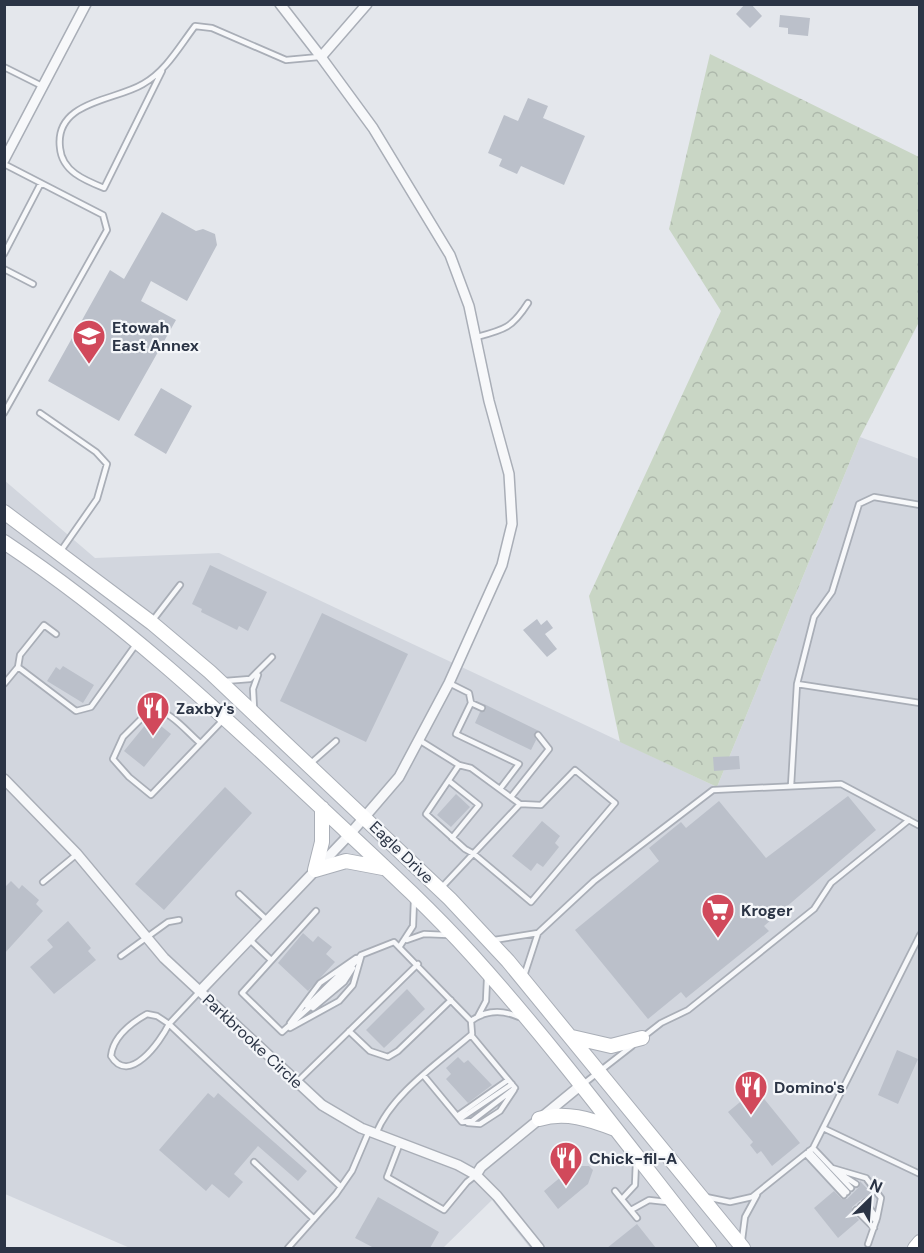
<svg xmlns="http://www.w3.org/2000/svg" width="924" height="1253" font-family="'DM Sans',sans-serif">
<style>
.built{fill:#d2d6de}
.forest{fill:url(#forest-crowns)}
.building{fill:#bbc0ca}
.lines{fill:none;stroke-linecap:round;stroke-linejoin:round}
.lane-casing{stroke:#a9aeb7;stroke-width:8}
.street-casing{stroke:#a9aeb7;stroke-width:12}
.secondary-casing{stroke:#a9aeb7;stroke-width:16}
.lane{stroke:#f7f8fa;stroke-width:4.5}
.street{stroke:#f7f8fa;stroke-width:9}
.secondary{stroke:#fff;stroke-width:14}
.labels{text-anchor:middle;stroke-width:4.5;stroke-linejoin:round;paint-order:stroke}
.poi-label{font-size:16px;font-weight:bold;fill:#2b3445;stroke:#f4f6f9;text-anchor:start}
.street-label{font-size:16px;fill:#2b3445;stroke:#f4f6f9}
</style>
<defs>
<pattern id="forest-crowns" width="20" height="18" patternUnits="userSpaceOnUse" patternTransform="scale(1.5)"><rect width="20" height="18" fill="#c9d6c5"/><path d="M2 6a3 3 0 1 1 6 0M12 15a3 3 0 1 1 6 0" fill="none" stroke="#adb8ab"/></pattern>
</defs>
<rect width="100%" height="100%" fill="#e4e7ec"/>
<!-- built -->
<path class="built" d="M860,437l59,22v789h-389l-38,-48 -49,48h-313l-125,-54 -1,-714 91,78 124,-5 498,234z"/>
<!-- forest -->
<path class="forest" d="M710,54l209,103v165l-59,115 -143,350 -97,-45 -31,-146 132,-285 -52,-82z"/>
<!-- building -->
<path class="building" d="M745,4h6l11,12 -12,12 -14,-14z
M780,15l30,3 -2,18 -20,-2v-6l-9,-1z
M528,98l20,8 -5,12 42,18 -21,49 -43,-19 -4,8 -18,-8 3,-7 -14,-6 16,-38 14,6z
M162,212l34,19 7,-2 12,5 2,11 -30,56 -36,-20 -10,20 35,19 -57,101 -71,-40 62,-111 14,9z
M161,388l31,18 -26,48 -32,-19z
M210,565l57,27 -19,39 -9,-5 -2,4 -36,-18 1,-3 -10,-5z
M322,613l86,41 -42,88 -86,-41z
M537,619l4,6 6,-5 6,8 -8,6 12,15 -10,8 -24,-27z
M63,666l31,19 -11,18 -36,-22 9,-14 4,3z
M484,704l55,27 -5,2 2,7 -5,10 -56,-27 5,-11 6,-2z
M151,718l20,16 -27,33 -20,-16z
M739,756l1,13 -26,2 -1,-14z
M225,787l27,26 -88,97 -29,-26z
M456,794l14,13 -19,20 -14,-12z
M848,796l28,34 -112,96 5,5 -83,67 -5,-6 -33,27 -73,-89 84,-69 -10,-13 32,-26 5,6 33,-27 47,57z
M542,821l18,15 -5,7 4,4 -16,20 -6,-4 -6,8 -19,-15z
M11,881l8,8 3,-4 17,15 -3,4 7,7 -39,43v-66z
M68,921l23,27 -3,3 8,9 -42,34 -24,-27 23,-20 -6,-7z
M303,933l10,9 5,-6 14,11 -6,7 9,8 -27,29 -30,-28z
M407,989l18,20 -41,39 -18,-18z
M897,1050l21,9 -20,45 -20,-9z
M458,1057l6,6 4,-3 24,25 -24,18 -22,-24 5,-5 -5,-6z
M756,1089l44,54 -28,23 -11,-15 -4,3 -7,-9 3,-3 -25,-30z
M208,1093l6,5 4,-5 89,78 -9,10 -40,-35 -24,28 9,8 -14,16 -17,-14 -6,7 -47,-41z
M582,1166h7l4,4 -5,14 -30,25 -14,-18 24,-20z
M860,1181l13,14 -5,4 -5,-1 -11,9v5l7,8 -21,18 -24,-30 20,-17 8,8h5l12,-12z
M378,1197l61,35 -9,16h-56l-19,-10z
M637,1224l19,24h-49z"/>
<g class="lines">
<!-- lane casing -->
<g class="lane-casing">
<path id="lane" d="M4,67l38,19
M162,71l-58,117c-20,-8 -42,-17 -44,-40 -6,-47 55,-47 83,-64 23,-13 36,-37 52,-58l17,2 74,32 33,-3
M4,164l99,51 4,15 -103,183
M4,254l37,-71
M4,269l29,15
M477,337c27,-7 35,-9 51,-34
M40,413l56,39 11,12 -10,35 -37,53
M153,620l27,-35
M56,634l-12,-9 -24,30 -2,12 58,44 15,-4 46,-64
M225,681l25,-2 22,-22
M449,683l20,10 2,10 -15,31 63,30 -19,25
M4,684l14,-17
M797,684l17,-67 18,-25 27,-88 15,-7 46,8
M471,703l11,5
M254,708l-1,-19 5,-14
M419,740l40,25 -33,49 39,35 9,5 57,48 84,-99 -40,-33 -34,35 -21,-1 -78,83
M200,743c-13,-11 -31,-34 -49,-34l-28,28 -10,22 16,18 22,18 72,-75
M310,764l26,-23
M459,765l12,3 49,36
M449,781l30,24 -27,33
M791,786l6,-102 123,19
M511,797l38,-48 -11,-14
M43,882l34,-28
M239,894l29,27
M316,911l-74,82 40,39 59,-53 20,-24 33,-13 77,79 1,13c-32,28 -81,60 -96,100
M250,940l21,20
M407,940l17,-6 24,1
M494,940l44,-7
M400,946l13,-20 1,-27
M121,956l47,-34 11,-2
M524,976l14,-43 56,-52 119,-91 128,-6 79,42
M200,991l-31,33 172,163
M307,1006l41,-40
M313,1008l31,-26 9,-14
M147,1014l10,2 12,8c-9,18 -40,62 -58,32 2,-19 20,-33 36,-42z
M478,1016l8,-15 1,-22
M471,1021c15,-11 32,-11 48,-4
M290,1023l30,-40 36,-25
M290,1028l49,-27 14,-16 8,-28
M349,1031l21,20 18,6 10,-6 53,-51
M471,1035l44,53
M643,1037l18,-14 27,-13 126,-101 17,-26 78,-63
M424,1076l38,46 10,-1 43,-33
M297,1082l121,-118
M582,1085l50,-39
M457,1116l51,-36
M460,1119l52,-35
M468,1123l12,1 20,-13 14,-21
M823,1128l97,46
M400,1143l-13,34 57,33 23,-28 9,-7
M813,1148l38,40
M809,1151l38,41
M806,1154l38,41
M254,1162l60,57
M832,1168l34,10 15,20 -4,20
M839,1173l17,11
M615,1191l22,27
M706,1197l24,5 22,-5 61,-49 107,-213
M622,1199l13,-14 1,-24
M865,1202l12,16 -9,26
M861,1206l15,15
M631,1210l18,-10 18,2
M856,1210l18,18
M742,1240l3,-23 12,-22
M288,1248l48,-54 16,-23 17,-40"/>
</g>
<!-- street casing -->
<g class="street-casing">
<path id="street" d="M280,4l41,53 46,-53
M4,160l82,-156
M4,779l73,75 87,104 158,147 39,23 97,37 18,10 21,21 42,52
M200,991l150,-157 49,-57 50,-94 53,-118 10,-41 -3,-50 -20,-73 -20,-95 -19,-51 -77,-127 -52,-71
M476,1175l5,-8 100,-82"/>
</g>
<!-- secondary casing -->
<g class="secondary-casing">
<path id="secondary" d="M4,512l148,111 58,49 240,227 58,62 235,287
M4,542c113,75 211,166 309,258 54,51 109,100 159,155 84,93 159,195 237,293
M315,870l31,-9 37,7
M315,870l7,-28v-34
M572,1037l39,9 31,-8
M539,1119c26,-8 51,0 76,10
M915,1248l5,-6"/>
</g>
<!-- lane -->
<use href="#lane" class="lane"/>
<!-- street -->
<use href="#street" class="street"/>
<!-- secondary -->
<use href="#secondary" class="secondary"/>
</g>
<!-- icons -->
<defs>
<g id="school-pin" transform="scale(1.725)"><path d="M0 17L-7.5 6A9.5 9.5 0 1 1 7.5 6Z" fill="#d1495b" stroke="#f4f6f9"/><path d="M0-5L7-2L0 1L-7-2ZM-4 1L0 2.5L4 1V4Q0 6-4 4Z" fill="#fff"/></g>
<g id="restaurant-pin" transform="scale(1.725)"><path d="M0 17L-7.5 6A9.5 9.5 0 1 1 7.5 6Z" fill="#d1495b" stroke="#f4f6f9"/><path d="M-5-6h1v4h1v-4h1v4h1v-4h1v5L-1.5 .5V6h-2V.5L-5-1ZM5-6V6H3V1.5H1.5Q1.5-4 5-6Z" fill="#fff"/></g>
<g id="supermarket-pin" transform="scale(1.725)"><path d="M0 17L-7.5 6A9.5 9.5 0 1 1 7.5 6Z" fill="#d1495b" stroke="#f4f6f9"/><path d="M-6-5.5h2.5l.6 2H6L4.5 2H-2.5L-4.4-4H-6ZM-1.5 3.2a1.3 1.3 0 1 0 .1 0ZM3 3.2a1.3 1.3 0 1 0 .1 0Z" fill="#fff"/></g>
</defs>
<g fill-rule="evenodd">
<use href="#school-pin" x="89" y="336"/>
<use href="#restaurant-pin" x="153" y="708"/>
<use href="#supermarket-pin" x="718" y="910"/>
<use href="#restaurant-pin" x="751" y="1087"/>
<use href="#restaurant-pin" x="566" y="1158"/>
</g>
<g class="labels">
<!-- poi labels -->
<g class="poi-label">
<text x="112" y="333">Etowah<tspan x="112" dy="18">East Annex</tspan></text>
<text x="176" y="714">Zaxby's</text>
<text x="741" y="916">Kroger</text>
<text x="774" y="1093">Domino's</text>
<text x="589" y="1164">Chick-fil-A</text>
</g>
<!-- street labels -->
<g class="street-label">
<text transform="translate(402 852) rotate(44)" y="6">Eagle Drive</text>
<text transform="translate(253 1041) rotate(43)" y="6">Parkbrooke Circle</text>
</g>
</g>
<!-- border -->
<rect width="924" height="1253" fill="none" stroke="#2b3445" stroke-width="12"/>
<!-- north arrow -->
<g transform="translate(870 1199) rotate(25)" stroke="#f4f6f9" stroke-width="4.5" paint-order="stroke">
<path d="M0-4.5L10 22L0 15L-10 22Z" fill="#2b3445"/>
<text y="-9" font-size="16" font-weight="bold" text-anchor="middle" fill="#2b3445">N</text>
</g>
</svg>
